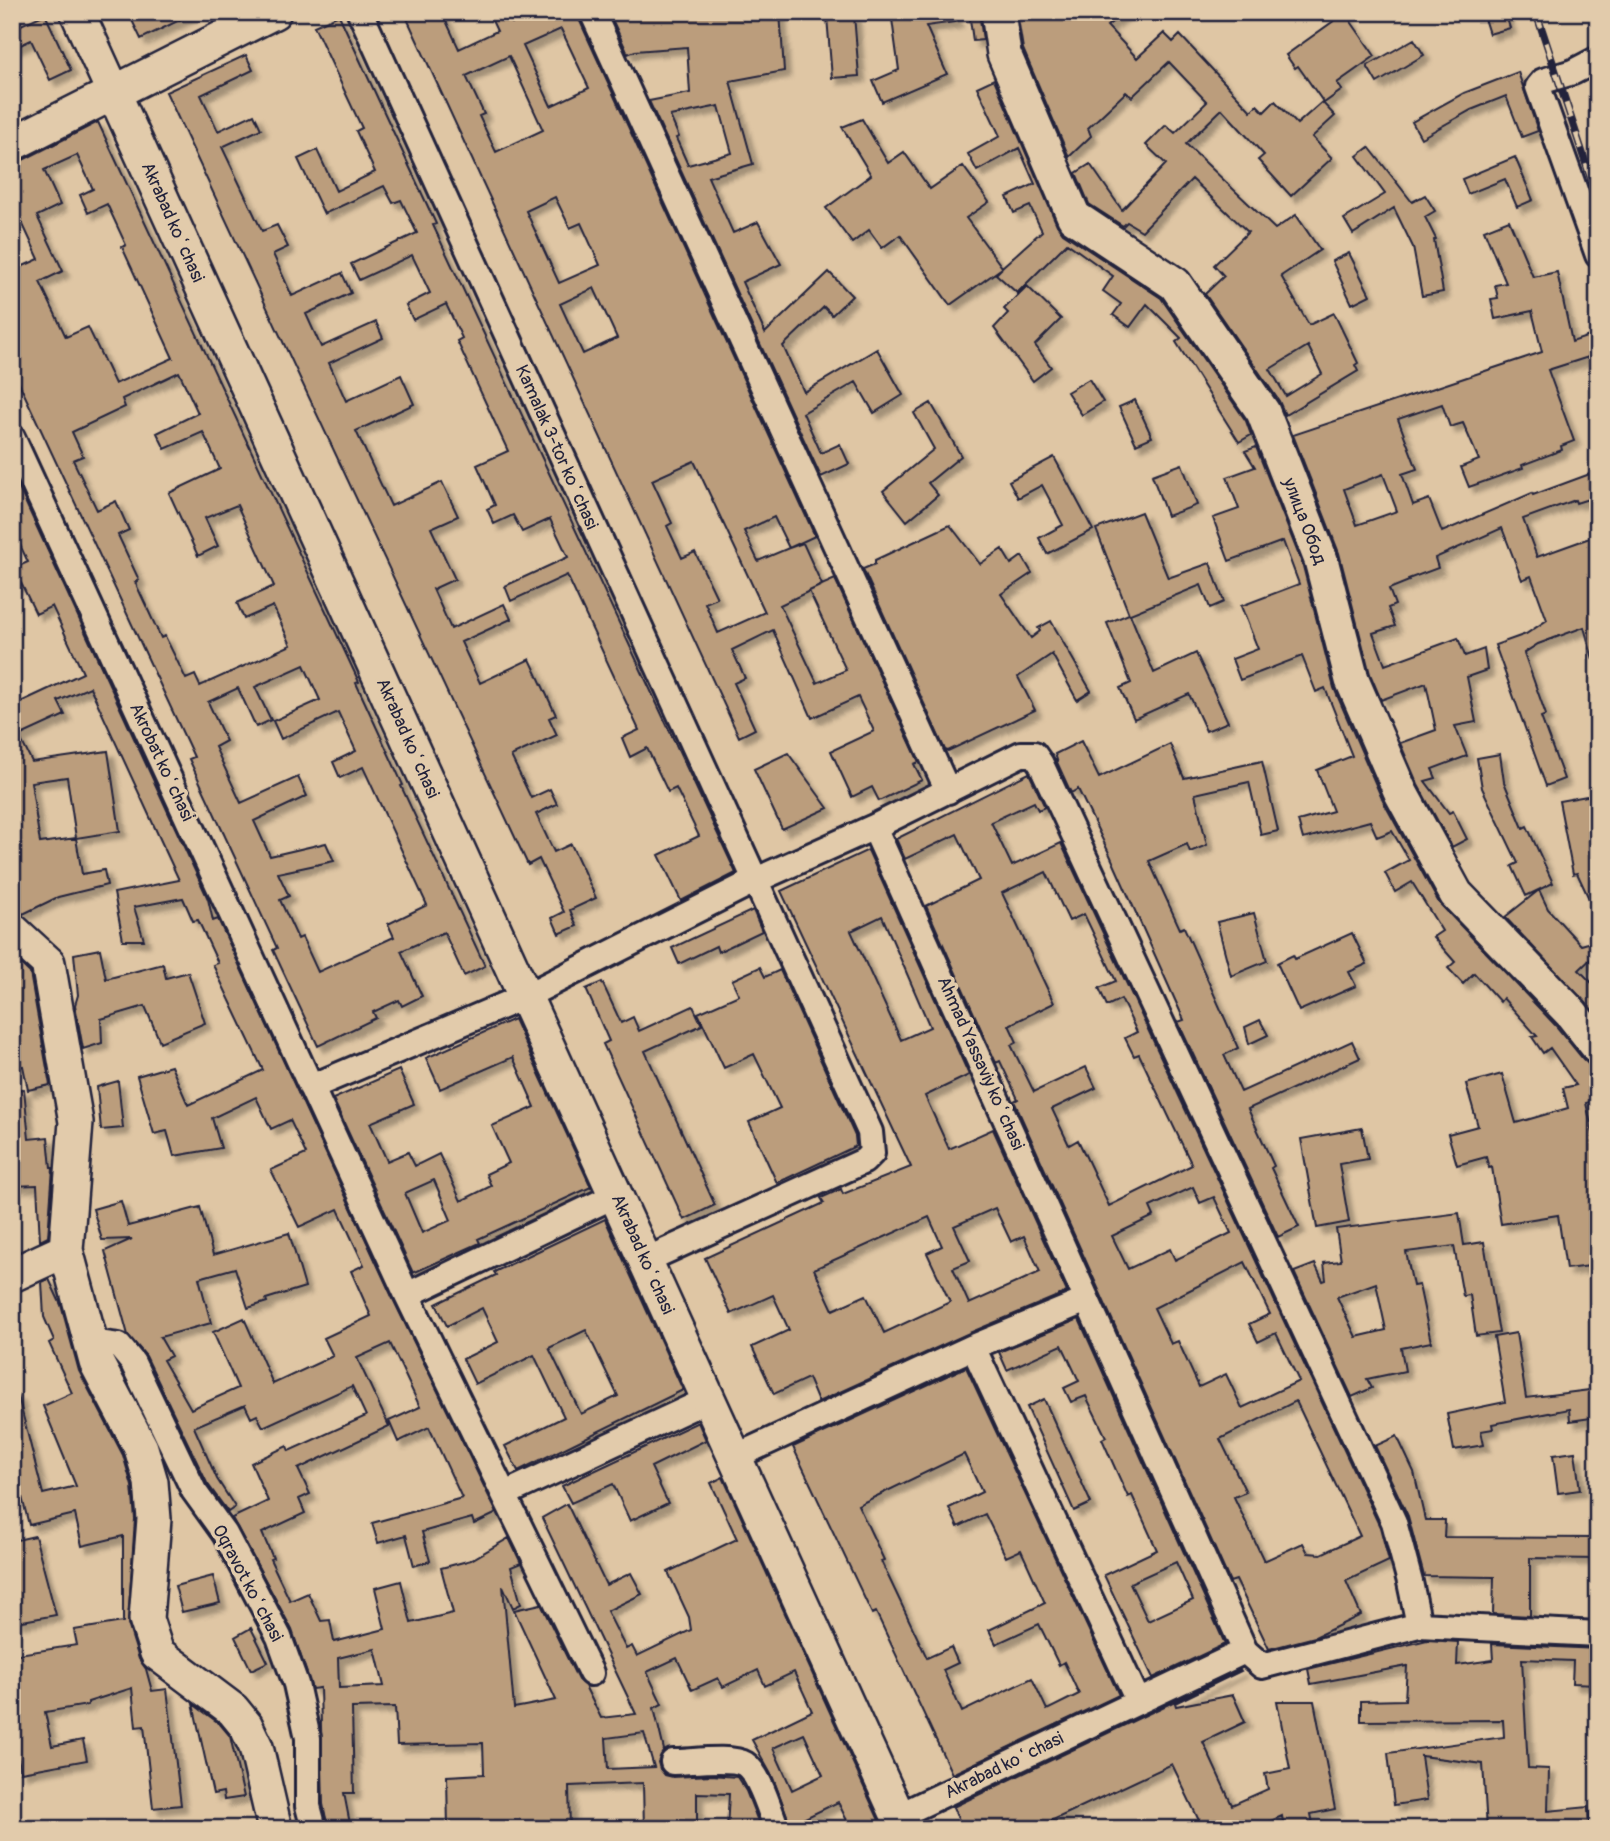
<svg xmlns="http://www.w3.org/2000/svg" width="1610" height="1841" font-family="Pangolin,sans-serif">
<style>
.building{fill:#bb9d7c;stroke:#22223b;stroke-width:2;fill-rule:evenodd;filter:url(#shadow)}
.lines{fill:none;stroke-linecap:round;stroke-linejoin:round}
.street-casing{stroke:#22223b;stroke-width:30}
.secondary-casing{stroke:#22223b;stroke-width:38}
.street{stroke:#e2cbab;stroke-width:24}
.secondary{stroke:#e2cbab;stroke-width:33}
.rail-casing{stroke:#22223b;stroke-width:8}
.rail{stroke:#e2cbab;stroke-width:5;stroke-dasharray:16;stroke-linecap:butt}
.labels{text-anchor:middle;stroke-width:7;stroke-linejoin:round;paint-order:stroke}
.street-label{font-size:18px;fill:#22223b;stroke:#e2cbab}
</style>
<defs>
<filter id="shadow"><feDropShadow dx="6" dy="6" stdDeviation="2" flood-color="#0004"/></filter>
</defs>
<rect width="100%" height="100%" fill="#dfc6a4"/>
<filter id="ink" filterUnits="userSpaceOnUse"><feTurbulence type="fractalNoise" baseFrequency=".0143" numOctaves="2"/><feDisplacementMap in="SourceGraphic" scale="14" xChannelSelector="R" yChannelSelector="G"/><feConvolveMatrix kernelMatrix="1 2 1 2 8 2 1 2 1" color-interpolation-filters="sRGB"/></filter>
<g filter="url(#ink)">
<!-- building -->
<path class="building" d="M128,12h68l-55,27z
M404,12h38l17,37 38,-18 -9,-19h19l5,11 67,-4 236,517 -26,12 14,-5 19,42 13,-6 84,183 -5,2 8,16 -43,21 -7,-14 -20,10 -21,-46 43,-20 -16,-34 -46,21 -39,-88 -41,20 13,28 -11,5 21,46 -16,8zM561,29l28,59 -38,18 -28,-60zM509,56l34,74 -47,22 -17,-36 5,-2 -18,-38zM555,197l15,31 11,-5 19,42 -41,18 -33,-72zM594,288l23,50 -34,16 -23,-50zM694,461l71,151 -47,21 -13,-30 12,-5 -22,-46 -13,6 -15,-32 5,-3 -20,-43zM774,517l15,31 -31,13 -14,-30zM822,585l-13,6 37,79 -29,13 -37,-78z
M686,12h94l4,59 -54,10 23,83 -45,13 25,56 25,-11 23,42 -39,18 23,51 64,-61 23,24 -20,19 -8,-8 -41,39 21,46 73,-43 26,46 -29,18 -18,-31 -53,31 18,40 19,-9 9,20 -28,13 -172,-376 41,-8 -3,-46 -52,4 -7,3 -17,-37zM719,106l13,47 -44,12 -12,-27 3,-1 -9,-21z
M891,12h64l1,10 -30,4 21,48 -65,28 -9,-21 26,-11z
M969,12h10l4,28 -10,1z
M1017,12h109l-19,14 30,32 27,-25 9,9 7,-7 71,76 6,-6 7,7 11,-11 22,23 25,-22 13,14 -23,21 20,21 -41,38 -33,-36 6,-5 -42,-46 -36,35 89,85 21,-14 24,35 -39,26 28,49 25,-12 24,50 -3,2 3,6 -73,44 -6,-14 -74,-107 19,-18 -10,-11 34,-33 -56,-53 -50,52 -15,-9 -4,4 -34,-22 -13,-31 14,-9 32,46 44,-46 -20,-19 20,-20 9,8 32,-31 -38,-40 -37,35 -6,-5 -38,36 3,8 -22,21 -46,-108zM1308,346l14,28 -36,22 -16,-27z
M1482,12h23l5,16 -21,6z
M1345,13l30,43 -38,27 5,7 -18,13 -26,-37 -3,2 -9,-13z
M45,14l26,56 -21,10 -19,-40 -19,9v-20z
M339,15l97,209 -3,1 303,648 -55,28 -22,-46 40,-19 -23,-48 -8,4 -21,-44 -17,9 -8,-19 17,-8 -72,-155 -56,26 -6,-15 63,-29 -18,-38 -28,13 -9,-17 -19,9 -7,-15 8,-4 -18,-40 31,-14 -51,-110 5,-3 -16,-34 -33,16 -7,-15 24,-12 -18,-38 -53,25 -8,-16 66,-31 -16,-33 -8,3 -9,-17 -60,28 -26,-55 19,-9 19,41 39,-19 -19,-41 6,-3 -48,-102z
M854,15l5,61 -27,2 -5,-61z
M1414,39l10,16 -47,28 -10,-17z
M246,55l7,15 -52,25 17,36 36,-17 7,15 -39,18 40,84 15,-6 11,22 -15,7 19,42 50,-23 9,20 -45,21 15,33 55,-25 7,16 -54,25 17,38 55,-26 13,29 -58,27 35,75 51,-24 16,34 -27,12 24,51 -22,10 18,40 53,-25 7,15 -50,23 19,41 50,-24 26,56 -7,3 8,17 -46,21 20,42 19,-9 7,15 -21,10 18,38 17,-8 25,54 -26,12 7,16 -18,8 -7,-16 12,-6 -25,-53 -11,6 -362,-773z
M1518,72l20,59 -16,6 -16,-41 -35,14 -50,28 -9,-16 52,-29z
M994,79l63,146 6,8 98,65 85,123 5,14 -12,7 -63,-100 5,-4 -34,-34 -17,23 -17,-12 8,-11 -18,-13 10,-15 -46,-33 -50,50 -21,-19 6,-6 -52,37 -50,-70 -18,13 -13,-18 -17,13 -26,-35 45,-33 -29,-48 20,-8 26,44 16,-11 26,37 33,-23 26,36 -23,16 36,49 40,-36 -12,-25 -16,7 -7,-16 28,-13 -16,-36 -42,23 -9,-17 32,-18 -23,-49z
M98,122l261,560 -3,1 47,102 -2,1 84,180 -21,10 -20,-44 -43,19 21,45 -20,10 -3,-6 -26,12 3,6 -58,28 -45,-96 4,-2 -88,-189 5,-2 -182,-389v-97l27,-12 -27,-58v-38l9,-2zM77,155l16,34 -13,6 8,18 19,-9 19,41 -4,2 51,111 -58,26 -27,-57 -22,10 -26,-55 23,-11 -26,-55 23,-11 -16,-35zM179,372l19,41 -41,20 8,16 38,-17 17,37 -51,24 29,63 20,-10 -13,-28 32,-13 37,81 -37,17 7,16 29,-13 18,39 -91,41 -5,-11 -9,4 -21,-43 -4,2 -26,-56 4,-2 -21,-45 11,-5 -13,-29 -19,9 -24,-50 10,-4 -11,-24 53,-25 -3,-8zM304,665l16,35 -47,21 8,18 57,-27 18,39 -23,11 7,16 23,-11 64,138 -39,19 6,13 -76,35 -16,-35 -4,2 -18,-39 9,-4 -11,-23 56,-12 -8,-18 -56,13 -16,-35 53,-25 -9,-19 -57,26 -26,-56 11,-6 -18,-39 30,-14 18,39 15,-7 -16,-33z
M1369,147l43,55 13,-7 10,16 -10,6 11,22 -2,1 9,52 -21,4 -9,-49 -19,-39 -41,26 -9,-15 41,-25 -28,-38z
M1515,157l18,43 -16,7 -12,-28 -37,15 -6,-15z
M1509,220l24,57 24,-5 15,70 26,-9v21l-50,16 26,71 -13,5 1,4 -40,15 1,3 -54,19 -8,-20 18,-7 -16,-37 -13,4 -8,-23 -44,15 19,50 -15,5 11,31 16,-6 13,33 90,-39 1,2 65,-24v25l-22,7 -1,-3 -52,19 14,38 61,-22v123l-5,1 -9,-32 -46,17 -14,9 22,62 -5,2 23,62 -18,7 -51,-141 31,-11 21,-14 -16,-44 -9,4 -20,-52 -67,30 3,10 -30,11 1,2 -20,8 6,16 -7,3 7,18 -22,7 12,32 73,-27 7,18 19,-7 3,21 -20,7 9,45 -21,4 12,30 -35,13 4,9 -11,3 24,32 4,-2 14,28 -15,8 -34,-62 -18,-42 36,-13 -10,-47 -45,17 -11,-26 -31,-121 -46,-118 249,-83 -10,-41 -37,8 -4,-20 7,-1 -3,-13 11,-2 -22,-53zM1383,474l14,37 -40,14 -13,-36z
M1349,253l21,42 -18,9 -20,-43z
M1027,286l34,33 -26,26 16,22 -18,14 -39,-53 14,-15 -4,-4z
M1089,379l14,23 -21,13 -15,-23z
M1135,400l17,37 -16,7 -17,-37z
M931,403l30,53 -33,27 10,12 -31,26 -24,-30 51,-42 -20,-36z
M1256,447l47,119 31,122 49,113 56,102 118,124 26,32 15,14v27l-12,3 12,52v110l-32,4 -8,-54 -57,9 -9,-57 -3,1 -3,-11 -29,8 -9,-31 30,-8 -12,-42 36,-10 14,49 52,-15 -5,-20 13,-3 -26,-37 -7,5 -11,-16 5,-1 -34,-38 -3,4 -26,-29 -11,11 -15,-16 7,-6 -22,-25 9,-6 -30,-49 -17,10 -10,-19 24,-13 -17,-29 -15,6 -7,-16 -67,18 -5,-18 35,-10 -16,-41 35,-14 -27,-68 -9,4 -14,-36 -62,24 -8,-21 26,-10 -17,-43 58,-22 -16,-43 -54,20 -16,-43 26,-9 -12,-32 28,-10 -10,-16z
M1054,457l39,73 -46,24 -8,-16 24,-13 -21,-40 -24,13 -9,-17z
M1182,464l15,41 -30,11 -15,-41z
M12,473l196,426 5,22 5,-2 176,382 103,212 -23,11 -2,-6 -50,14 8,29 -16,5 -8,-31 -28,8 -6,-20 90,-25 -33,-71 -31,15 -9,-21 31,-14 -30,-64 -33,15 32,68 -91,43 12,25 -11,5 6,14 -43,20 11,25 -3,1 20,42 18,-8 13,28 9,-1 4,22 51,-13 -10,-41 26,-7 10,42 42,-10 -12,-45 30,-8 38,-22 12,25 -10,4 10,37 -8,4 -10,-22 11,122 42,-8 -42,-90 27,-6 37,76 7,6 16,32 35,-4 -94,-196 25,-14 39,81 25,-12 11,21 -35,17 19,38 6,-3 5,10 54,-26 -2,-13 -21,-45 69,-33 -26,-56 12,-6 160,352h-32l-13,-27 -35,17 4,10h-15l-19,-51 -21,-38 60,-29 -18,-39 -29,14 -7,-16 -35,17 -5,-9 -26,12 -15,-32 -30,14 15,32 -8,4 10,42 -6,12 2,7 5,6 8,2 38,-2 26,2 9,14 15,38h-34l2,-35 -32,-1v36h-53l-1,-46 -74,3 1,43h-122l-1,-53 37,-2 -1,-31 -86,2 -2,-38 -43,1 2,85h-10l7,36h-23l-5,-25 -3,-116 -8,1 -20,-59 -60,-112 36,-17 -17,-38 36,-17 2,5 77,-35 -14,-30 -89,41 -6,-12 -6,3 -6,-13 -51,22 23,52 18,28 -7,5 -21,-29 -61,-127 -18,-21 -23,-84 27,-12 -30,1 -9,-31 28,-8 7,25 72,-19 13,48 76,-22 16,54 -39,12 1,3 -19,6 -13,-40 -36,10 12,45 -51,14 11,19 -8,4 28,49 47,-21 -25,-56 31,-14 29,66 60,-28 -9,-18 47,-22 -20,-45 13,-6 -26,-56 -39,18 -28,-57 35,-16 -16,-34 -19,9 -15,-32 -44,21 9,30 -47,8 -7,-25 -13,3 -17,-58 34,-10 17,39 75,-35 -50,-105 5,-2 -20,-43 -5,1 -10,-23 -49,9 10,33h-21l-9,-47 65,-13 -89,-193 -32,14 7,14 -46,21 13,26 76,-11 12,80 -44,7 6,36 22,-4 3,15 -49,12 -35,17 -11,-11v-197l71,-33 -31,-67 -16,8 -15,-31 -9,5v-19l16,-7 -16,-34zM67,777l9,61 -36,5 -9,-61zM375,1649l9,37 -45,2 -1,-30zM644,1733l10,34 -46,2 -2,-31zM804,1734l19,41 -31,15 -19,-42z
M1141,512l27,66 42,-15 14,39 -14,6 -9,-23 -71,29 24,59 42,-20 32,69 -22,9 -17,-37 -55,25 -14,-31 11,-5 -24,-60 22,-9 -33,-85z
M950,525l30,39 22,-15 9,15 11,-8 10,17 -31,21 30,44 9,-7 -2,-3 13,-7 40,70 -14,9 -25,-46 -34,23 17,33 -87,41 -3,-1 -82,-181 12,-5v-4z
M1081,741l18,37 71,-34 14,34 78,-17 16,70 -17,4 -12,-53 -54,12 12,51 -17,7 -3,-8 -38,17 31,68 4,-2 54,121 -14,7 17,37 111,-51 8,17 -112,51 26,57 -3,2 28,59 -21,10 -100,-215 6,-2 -74,-165 -32,-66 -7,4 -15,-33h1l-2,-6z
M788,753l40,55 -46,21 -28,-60z
M1500,754l4,28 19,46 4,-2 26,57 -27,13 -14,-30 6,-3 -36,-75 -5,-30z
M1029,773l16,34 -7,3 -4,-8 -43,20 21,44 49,-23 319,684 9,34 -43,20 15,34 -46,22 -46,12 -33,-69 -6,2 -216,-481 4,-2 -18,-38 -4,2 -70,-157 53,-26 -22,-46 -52,25 -9,-20zM1046,872l23,49 15,-7 32,67 -17,7 8,18 14,-7 16,33 -12,6 9,18 5,-2 53,111 -83,41 -31,-66 -9,5 -17,-36 44,-21 -10,-21 -52,25 -23,-47 6,-3 -8,-17 45,-22 -52,-110zM1193,1187l7,16 14,-6 17,36 -56,27 -5,-11 -42,20 -16,-33 42,-20 -4,-9zM1245,1262l25,52 -21,10 9,18 18,-9 23,48 -57,27 -16,-34 -27,13 -21,-46 -7,3 -17,-36zM1296,1401l64,135 -39,18 -13,-1 -5,-10 -39,18 -30,-64 12,-5 -26,-53z
M1598,794v124l-21,-45 -4,1 -14,-73z
M868,850l101,225 -44,21 24,53 44,-20 74,163 -100,42 -149,68 -10,-24 -34,16 -22,-47 37,-17 -16,-35 -42,19 -26,-56 119,-55 -3,-5 20,-9 2,5 68,-27 -130,-276zM882,916l48,111 -29,13 -50,-109zM995,1208l16,34 13,-6 16,36 -71,32 -16,-36 17,-7 -16,-35zM929,1217l13,29 -15,7 23,49 -66,31 -18,-38 -33,15 -19,-41z
M1539,890l9,19 33,36 17,-5v12l-19,18 19,19v27l-93,-99z
M753,910l9,21 -44,21 -2,-6 -37,18 -7,-16z
M1254,913l13,48 -36,15 -14,-54z
M1352,933l15,31 -18,8 7,14 -57,25 -22,-48 16,-8 2,4z
M100,949l6,30 57,-15 3,14 22,-6 17,51 -45,19 -15,-36 -44,13 1,24 -19,6 -8,-44 3,-10 -4,-41z
M12,956l18,17 20,112 -22,5 -5,-24 -11,2v-16l8,-1 -8,-39z
M760,967l5,10 15,-7 75,166 1,10 -79,37 -28,-61 31,-14 -26,-54 -30,14 -26,-55 41,-18 -7,-15z
M602,982l19,41 12,-6 6,14 54,-25 9,19 -57,26 70,154 -31,15 -81,-176 6,-3 -23,-52z
M514,1019l77,168 -113,52 2,4 -67,30 -80,-174 66,-29 15,34 -44,19 17,38 21,-9 7,14 24,-12 22,47 30,-15 -5,-12 23,-11 -17,-37 43,-19 -22,-50 -73,32 -14,-31zM434,1180l17,40 -29,13 -17,-40z
M1260,1020l8,15 -19,9 -4,-17z
M118,1081l5,47 -22,2 -4,-43z
M24,1089l5,50 19,-2 3,31h2l-5,69 -8,4 -3,-56 -25,1v-96z
M1362,1128l6,31 -29,5 10,58 -32,6 -16,-89z
M1459,1213l5,32 20,-3 15,91 -23,3 -6,-41 -7,1 -9,-50 -48,6 7,34 6,-1 12,57 -30,6 4,23 -38,8 5,9 -20,9 -58,-125 21,-8 8,17 3,-1 -2,-17 17,-2 -5,-32zM1376,1283l10,47 -30,7 -19,-40z
M605,1219l78,171 -165,81 -13,-25 59,-29 -30,-62 -59,29 -12,-25 35,-17 -16,-34 -35,18 -11,-22 60,-29 -2,-3zM586,1330l32,66 -37,18 -32,-66z
M49,1279l12,26 18,66 44,84 9,31 3,33 -7,105 11,35 7,10 6,22 15,-2 14,116 -28,3 -9,-82 -8,1 -4,-39 -44,14v3l-43,7 7,34 31,-6 4,20 -66,12 -7,-32 -2,1v-86l65,-10 -3,-15 49,-8v-86l-41,10 -7,-32 -46,11 -10,-40 -7,2v-90l6,-1 25,98 33,-8 -33,-80 29,-13 -23,-50 5,-3 -10,-23 -2,-35z
M1079,1319l146,325 -72,34 -49,-103 53,-25 -25,-55 -4,2 -26,-58 4,-2 -20,-41 -15,6 -7,-14 15,-7 -17,-36 -55,25 -8,-18zM1176,1562l17,38 -45,21 -18,-38z
M1516,1333l10,65 72,-9v28l-28,4 -1,-12 -77,15 1,5 -12,2 3,14 -30,5 -7,-36 58,-12 -11,-65z
M966,1367l153,328 -167,79 -76,-162 -4,2 -79,-167zM964,1454l18,38 -33,16 9,19 27,-13 21,43 15,-7 24,53 -56,27 7,14 43,-20 20,41 5,-3 15,32 -32,16 -15,-32 -70,34 -19,-42 15,-7 -7,-16 -24,11 -46,-97 3,-1 -26,-55z
M1044,1399l47,104 -17,8 -47,-104z
M698,1422l8,18 -55,27 17,36 -38,18 -17,-37 -42,19 -9,-17z
M1397,1436l17,36 11,48h20l-1,17 154,1v21l-68,-1v58l-37,-2 1,-37 -70,-1 -16,-60 -33,-70z
M1575,1452l5,38 -22,3 -5,-38z
M35,1536l21,79 -39,7 -5,-31v-50z
M213,1576l7,27 -38,9 -7,-26z
M251,1628l17,34 -17,8 -16,-33z
M1427,1640l31,2 -1,23 36,-5 -1,-16 106,5v35l-26,-1 1,-22 -51,-2 6,109 21,1 -1,42 40,-4 1,16 -40,6h-62l-4,-65 -62,-8 6,44 -33,5 -6,-52 116,-16 -1,-17 -142,1v-20l44,-1 2,-34 -96,18 -3,-15z
M1240,1670l1,1 -66,32 1,3 57,-11 12,27 -42,20 29,63 36,-16 -3,-15 25,-5 -13,-68h37l21,108 -24,5 3,15h-30l-2,-13 -29,13h-50l-31,-65 -138,65h-71l-10,-22z
M193,1704l27,20 10,12 14,61 -20,3 -1,-8 -10,2z"/>
<g class="lines">
<!-- street casing -->
<g class="street-casing">
<path id="street" d="M360,12l510,1120 2,21 -8,8 -218,99
M592,12l356,779
M1598,59l-25,13 -30,9 -5,6 60,168
M12,437l395,858 184,378
M874,827l371,824 17,15 157,-41 179,9
M311,1087l215,-91 228,-115 120,-54 147,-73h13l7,10 353,758 16,60 9,43
M407,1295l209,-100
M90,1342l29,4 14,17 61,128 31,43 54,103 17,47 12,54v68l6,23
M973,1347l165,354
M735,1457l238,-110 114,-47
M505,1494l204,-95
M673,1762c17,0 59,-6 72,2 15,10 25,48 32,65
M898,1816l347,-165"/>
</g>
<!-- secondary casing -->
<g class="secondary-casing">
<path id="secondary" d="M77,12l827,1817
M998,12l6,42 70,163 101,67 88,128 58,148 31,120 49,113 55,101 116,120 26,33
M12,144l262,-132
M12,930l36,33 28,159 -10,128 30,112 45,86 10,34 3,37 -8,100 11,34 76,57 13,16 10,21 19,82
M12,1275l54,-25"/>
</g>
<!-- street -->
<use href="#street" class="street"/>
<!-- secondary -->
<use href="#secondary" class="secondary"/>
<!-- rail casing -->
<g class="rail-casing">
<path id="rail" d="M1536,12l62,188"/>
</g>
<!-- rail -->
<use href="#rail" class="rail"/>
</g>
</g>
<g class="labels">
<!-- street labels -->
<g class="street-label">
<text transform="translate(173 222) rotate(66)" y="6">Akrabad koʻchasi</text>
<text transform="translate(557 447) rotate(66)" y="6">Kamalak 3-tor koʻchasi</text>
<text transform="translate(1305 521) rotate(69)" y="6">улица Обод</text>
<text transform="translate(408 738) rotate(66)" y="6">Akrabad koʻchasi</text>
<text transform="translate(162 762) rotate(65)" y="6">Akrobat koʻchasi</text>
<text transform="translate(981 1063) rotate(66)" y="6">Ahmad Yassaviy koʻchasi</text>
<text transform="translate(643 1254) rotate(66)" y="6">Akrabad koʻchasi</text>
<text transform="translate(248 1583) rotate(62)" y="6">Oqravot koʻchasi</text>
<text transform="translate(1004 1765) rotate(-26)" y="6">Akrabad koʻchasi</text>
</g>
</g>
<!-- margin -->
<rect width="1610" height="1841" fill="none" stroke="#e2cbab" stroke-width="42"/>
<rect x="21" y="21" width="1568" height="1799" fill="none" stroke="#22223b" stroke-width="2.5" filter="url(#ink)"/>
</svg>
